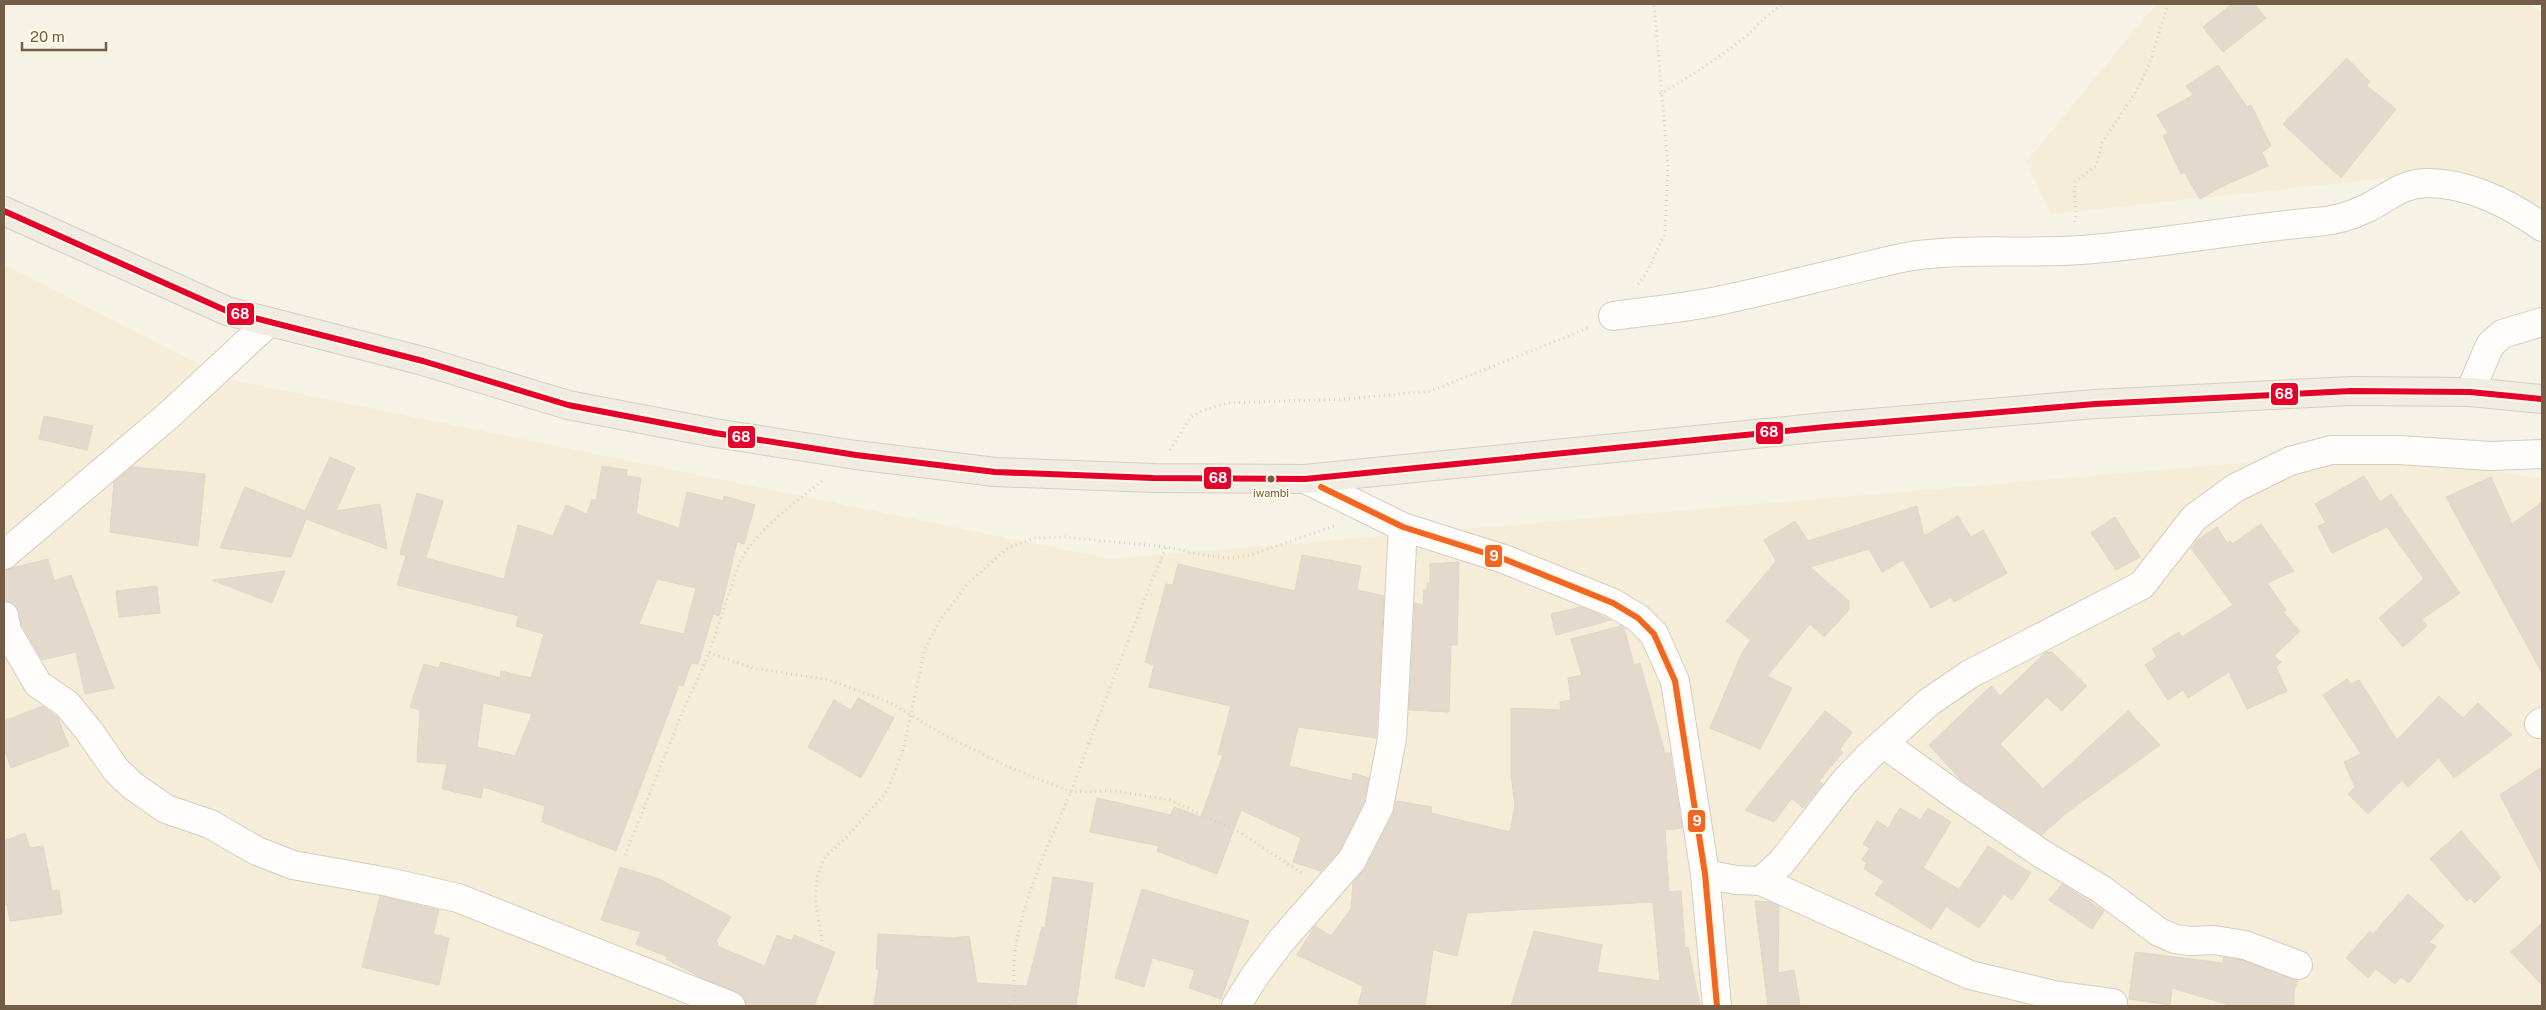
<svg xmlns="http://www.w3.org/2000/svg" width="2546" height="1010" font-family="'Public Sans',sans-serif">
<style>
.residential{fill:#f5edd7}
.building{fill:#e3dacd;stroke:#dfd6c8;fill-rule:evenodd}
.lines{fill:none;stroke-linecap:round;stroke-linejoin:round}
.minor-casing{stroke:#d5cdc0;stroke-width:30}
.trunk-casing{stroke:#d5cdc3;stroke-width:30}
.path{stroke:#d7d0c8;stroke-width:3;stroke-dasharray:1 4;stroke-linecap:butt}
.minor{stroke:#fefdfb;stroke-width:28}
.trunk{stroke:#f1ece2;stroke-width:28}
.bus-1-casing{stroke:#fff9e5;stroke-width:10}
.bus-2-casing{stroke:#fff9e5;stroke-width:10}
.bus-1{stroke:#e4002b;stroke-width:6}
.bus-2{stroke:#f26522;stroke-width:6}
.bus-dot{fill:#745d46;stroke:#fff9e5;stroke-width:2}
.labels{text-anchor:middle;stroke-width:4;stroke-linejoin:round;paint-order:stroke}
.bus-label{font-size:11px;fill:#745d46;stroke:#fff9e5}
.line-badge{stroke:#fff9e5;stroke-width:2}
.badge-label{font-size:14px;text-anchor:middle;font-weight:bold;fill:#fff}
</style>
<rect width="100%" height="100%" fill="#f6f2e5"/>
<!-- residential -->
<path class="residential" d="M2156,4h372l14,7v221l-136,-56 -355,38 -25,-52z
M4,264l223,115 883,180 1252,-106 180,25v528h-2538z"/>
<!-- building -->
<path class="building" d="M2232,4h22l12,14 -43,34 -20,-25z
M2347,58l23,24 -4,3 30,24 -55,69 -58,-54z
M2218,65l29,42 4,-2 20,41 -9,6 6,14 -47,21 -21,12 -16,-27 -3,2 -18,-38 5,-3 -11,-18 36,-20 -7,-9z
M44,416l49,10 -6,24 -48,-11z
M330,457l25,11 -19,43 44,-7 7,45 -81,-30 -15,38 -71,-9 25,-61 60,24z
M602,466l25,4 -1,6 15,2 -5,36 43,14 8,-36 36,9 1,-5 31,9 -11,39 -7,-2 -18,74 -6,-2 -15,50 -7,-1 -8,23 -4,-1 -63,166 -74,-29 3,-16 -62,-19 -2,11 -39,-9 5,-25 -30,-2 3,-52 -10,-3 14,-43 15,4 2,-6 59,16 1,-7 30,7 13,-44 -28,-8 3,-10 -122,-31 9,-29 -6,-2 17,-61 26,8 -17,57 78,21 14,-54 35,11 13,-31 21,9 5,-15 4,2zM657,579l39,9 -12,46 -45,-10zM483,703l49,11 -17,42 -38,-9z
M132,467l73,7 -7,72 -88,-14 4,-50z
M2364,476l16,26 11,-8 69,99 -38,26 5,7 -24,21 -24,-29 45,-39 -37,-52 -55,26 -14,-27 8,-3 -11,-19z
M2491,477l21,47 30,-22v171l-96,-176z
M1917,506l7,30 34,-20 13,21 12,-7 24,43 -53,29 -3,-5 -20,11 -28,-48 -21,12 -13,-23 -59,18 39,34v9l-25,27 -14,-13 -43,52 25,12 -32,61 -50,-21 32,-75 9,-13 -25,-19 50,-60 -12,-21 31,-19 13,20z
M2115,517l25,40 -24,13 -25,-37z
M2261,524l33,47 -27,12 19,27 -3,2 17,19 -26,25 7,6 -5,5 11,24 -40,18 -18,-37 -41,26 -5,-8 -15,10 -23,-35 12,-8 -5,-8 27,-17 3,5 51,-32 -42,-57 6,-8 20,-13 10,16 3,-2 2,3z
M1302,555l59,11 -4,24 27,6 -8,142 -78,-11 -9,39 63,15 1,-8 16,5 -5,24 -25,49 -18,20 -28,-9 8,-24 -60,-28 -24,64 -60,-23 2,-5 -69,-14 7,-34 74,17 3,-8 27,10 22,-62 -5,-1 13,-48 -82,-19 5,-22 -9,-3 21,-78 7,1 5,-21 117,27z
M48,559l6,22 17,-6 43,113 -29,6 -9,-42 -34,8 -20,-35 -6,-19 -12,-5v-31z
M1459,562l-2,83h-6l-2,67 -40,-2 6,-107 8,2 1,-15h3v-7h3v-19z
M285,571l-13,32 -60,-23z
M157,586l3,27 -41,4 -3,-26z
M1581,607l30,13 -55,15 -5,-21z
M1621,626l3,2 10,37 6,-2 25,90h5l12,75 -17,2 4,62 12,-1 4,57 3,-1 12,59h-189l23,-75 68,14 -5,27 63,9 -7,-79 -186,11 -10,43 -24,-6 -8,56h-67l5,-20 -66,-31 18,-29 16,10 20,-27 2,-26 13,-16 27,-53 3,-13 36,6 -1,6 79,19 5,-27 -4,-30v-67l50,2 -1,-8 11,-2 -3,-22 14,-3 -11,-36z
M2046,652h6l35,34 -25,25 -15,-14 -47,47 43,45 85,-78 32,34 -95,69 -23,21 -80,-54 -33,-36 62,-59 9,10z
M2347,679l4,5 8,-4 38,60 42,-44 24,22 15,-15 34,32 -58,43 -15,-20 -31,29 -6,-7 -34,34 -20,-20 7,-7 -11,-25 17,-8 -38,-59z
M858,698l36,20 -33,60 -53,-31 26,-47 17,10z
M43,706l15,12 11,28 -58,22 -7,-20v-27z
M1825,711l27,21 -12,17 3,3 -24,29 4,3 -20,24 -11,-10 -18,24 -29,-12z
M2542,767v107l-42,-79z
M1900,808l20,12 8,-12 23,14 -28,46 35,21 -27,40 -56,-35 9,-13 -20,-12 3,-6 -5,-3 8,-12 -7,-4 14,-23 11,7z
M2461,831l40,46 -26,26 -5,-5 -3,3 -37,-42z
M25,833l5,15 13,-2 9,45 7,-1 3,24 -52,7 -3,-17 -3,1v-64z
M1988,846l43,27 -19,27 -8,-6 -25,34 -32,-21z
M620,867l39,12 72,38 -15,24 2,2 -1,3 48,20 12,-31 15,6 2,-6 41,17 -21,54h-68l-2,-9 -7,-5 -39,-16 -32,-17 2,-2 -32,-13 5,-12 -40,-12z
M1053,877l40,6 -17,123h-202l5,-37h-3l2,-35 76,4 15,-2 8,47 50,3 15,-59 3,1z
M2062,884l42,27 -12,18 -43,-29z
M1142,889l107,32 -28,78 -32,-11 6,-18 -43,-12 -8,29 -29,-9z
M2408,894l36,32 -15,16 7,5 -27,36 -8,-6 -6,7 -19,-15 -8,9 -22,-20 24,-27 3,3z
M380,896l59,14 -6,24 16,4 -10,47 -77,-18z
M1755,901l14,1 10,4 -1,67 16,-3 6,36h-32z
M2542,923v62l-31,-33z
M2135,952l88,11 1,-6 17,3 57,20 -4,10v15l-61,1 -61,-18 -2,17 -41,-6z"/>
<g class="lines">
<!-- minor casing -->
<g class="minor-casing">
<path id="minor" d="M1613,316c36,-5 73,-8 109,-16 49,-10 97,-23 145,-34 17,-4 35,-9 52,-11 54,-7 109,-1 163,-5 78,-6 156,-21 234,-28 17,-1 35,-6 51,-14 21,-10 35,-25 60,-25 41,0 83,21 115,44
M2470,392l20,-47 12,-11 40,-12
M1305,479l98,48 101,32 109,44 25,15 16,16 21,47 30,193 12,132
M4,555l165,-140 99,-92
M4,616l3,15 31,53 29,20 22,27 27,39 17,16 33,23 44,15 47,27 36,14 95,17 70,16 273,108
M2539,724l3,-2
M1883,743l72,52 87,59 59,35 58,43 16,7 15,2 24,-1 31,5 53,20
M1705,874l31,6 25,1 20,-18 64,-82 24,-25 60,-54 41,-28 172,-89 52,-67 41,-30 55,-27 41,-11h68l92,6 51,-2
M1761,881l209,94 84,20 59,8
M1236,1006l20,-32 25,-33 71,-81 27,-53 13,-69 11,-211"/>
</g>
<!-- trunk casing -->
<g class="trunk-casing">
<path id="trunk" d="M4,211l223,100 196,50 145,44 147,28 141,22 139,17 158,6 152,1 520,-52 270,-23 256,-13 119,1 72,7"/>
</g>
<!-- path -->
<path class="path" d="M1660,94c28,-16 55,-34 80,-53 16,-12 26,-28 45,-37
M2074,222c5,-15 -3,-27 2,-41l20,-15 6,-23 35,-53 12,-25 19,-61
M1638,284l8,-10 19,-41 3,-67 -14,-162
M1170,450l20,-32 13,-8 25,-7 119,-4 84,-8 157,-63
M709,653l44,15 76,12 60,22 55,33 65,32 62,25 44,-1 55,9 66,30 66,43
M625,855l57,-142 27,-60 31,-92c20,-34 54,-58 85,-82
M822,941l-7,-42 2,-22 8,-20 20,-18 42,-48 16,-40 22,-103 15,-28 29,-38 40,-35 26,-9 30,-1 101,10 43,9 22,2 20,-3 86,-30
M1016,1006c-1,-13 -3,-28 -2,-42 4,-62 40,-128 62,-186 29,-78 58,-155 90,-231"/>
<!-- minor -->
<use href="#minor" class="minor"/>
<!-- trunk -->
<use href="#trunk" class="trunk"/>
<!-- bus-1 casing -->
<g class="bus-1-casing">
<path id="bus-1" d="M4,211l223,100 196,50 145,44 147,28 141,22 139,17 158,6 152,1 520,-52 270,-23 256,-13 119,1 72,7"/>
</g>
<!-- bus-2 casing -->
<g class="bus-2-casing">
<path id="bus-2" d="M1321,487l82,40 101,32 109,44 25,15 16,16 21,47 30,193 12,132"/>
</g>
<!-- bus-1 -->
<use href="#bus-1" class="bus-1"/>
<!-- bus-2 -->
<use href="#bus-2" class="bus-2"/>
</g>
<!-- markers -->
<circle class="bus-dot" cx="1271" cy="479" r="4.5"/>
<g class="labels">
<!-- bus labels -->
<g class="bus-label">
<text x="1271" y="497">iwambi</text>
</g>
</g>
<g class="line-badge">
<rect x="226" y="302" width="29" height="24" rx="5" fill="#e4002b"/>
<rect x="2270" y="382" width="29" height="24" rx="5" fill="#e4002b"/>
<rect x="1755" y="421" width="29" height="24" rx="5" fill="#e4002b"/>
<rect x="727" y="425" width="29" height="24" rx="5" fill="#e4002b"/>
<rect x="1203" y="466" width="29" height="24" rx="5" fill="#e4002b"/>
<rect x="1484" y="544" width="19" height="24" rx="5" fill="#f26522"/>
<rect x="1687" y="809" width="19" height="24" rx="5" fill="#f26522"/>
</g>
<g class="badge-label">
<text x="240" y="319">68</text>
<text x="2284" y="399">68</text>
<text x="1769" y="437">68</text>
<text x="741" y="442">68</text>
<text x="1218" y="483">68</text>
<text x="1494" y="561">9</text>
<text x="1697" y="826">9</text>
</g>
<!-- border -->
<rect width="2546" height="1010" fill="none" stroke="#745d46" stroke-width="10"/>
<!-- scale -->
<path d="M22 42v8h84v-8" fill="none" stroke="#745d46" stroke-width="2.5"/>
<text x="30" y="42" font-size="15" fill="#745d46" stroke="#fff9e5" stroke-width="4" paint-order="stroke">20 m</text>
</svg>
